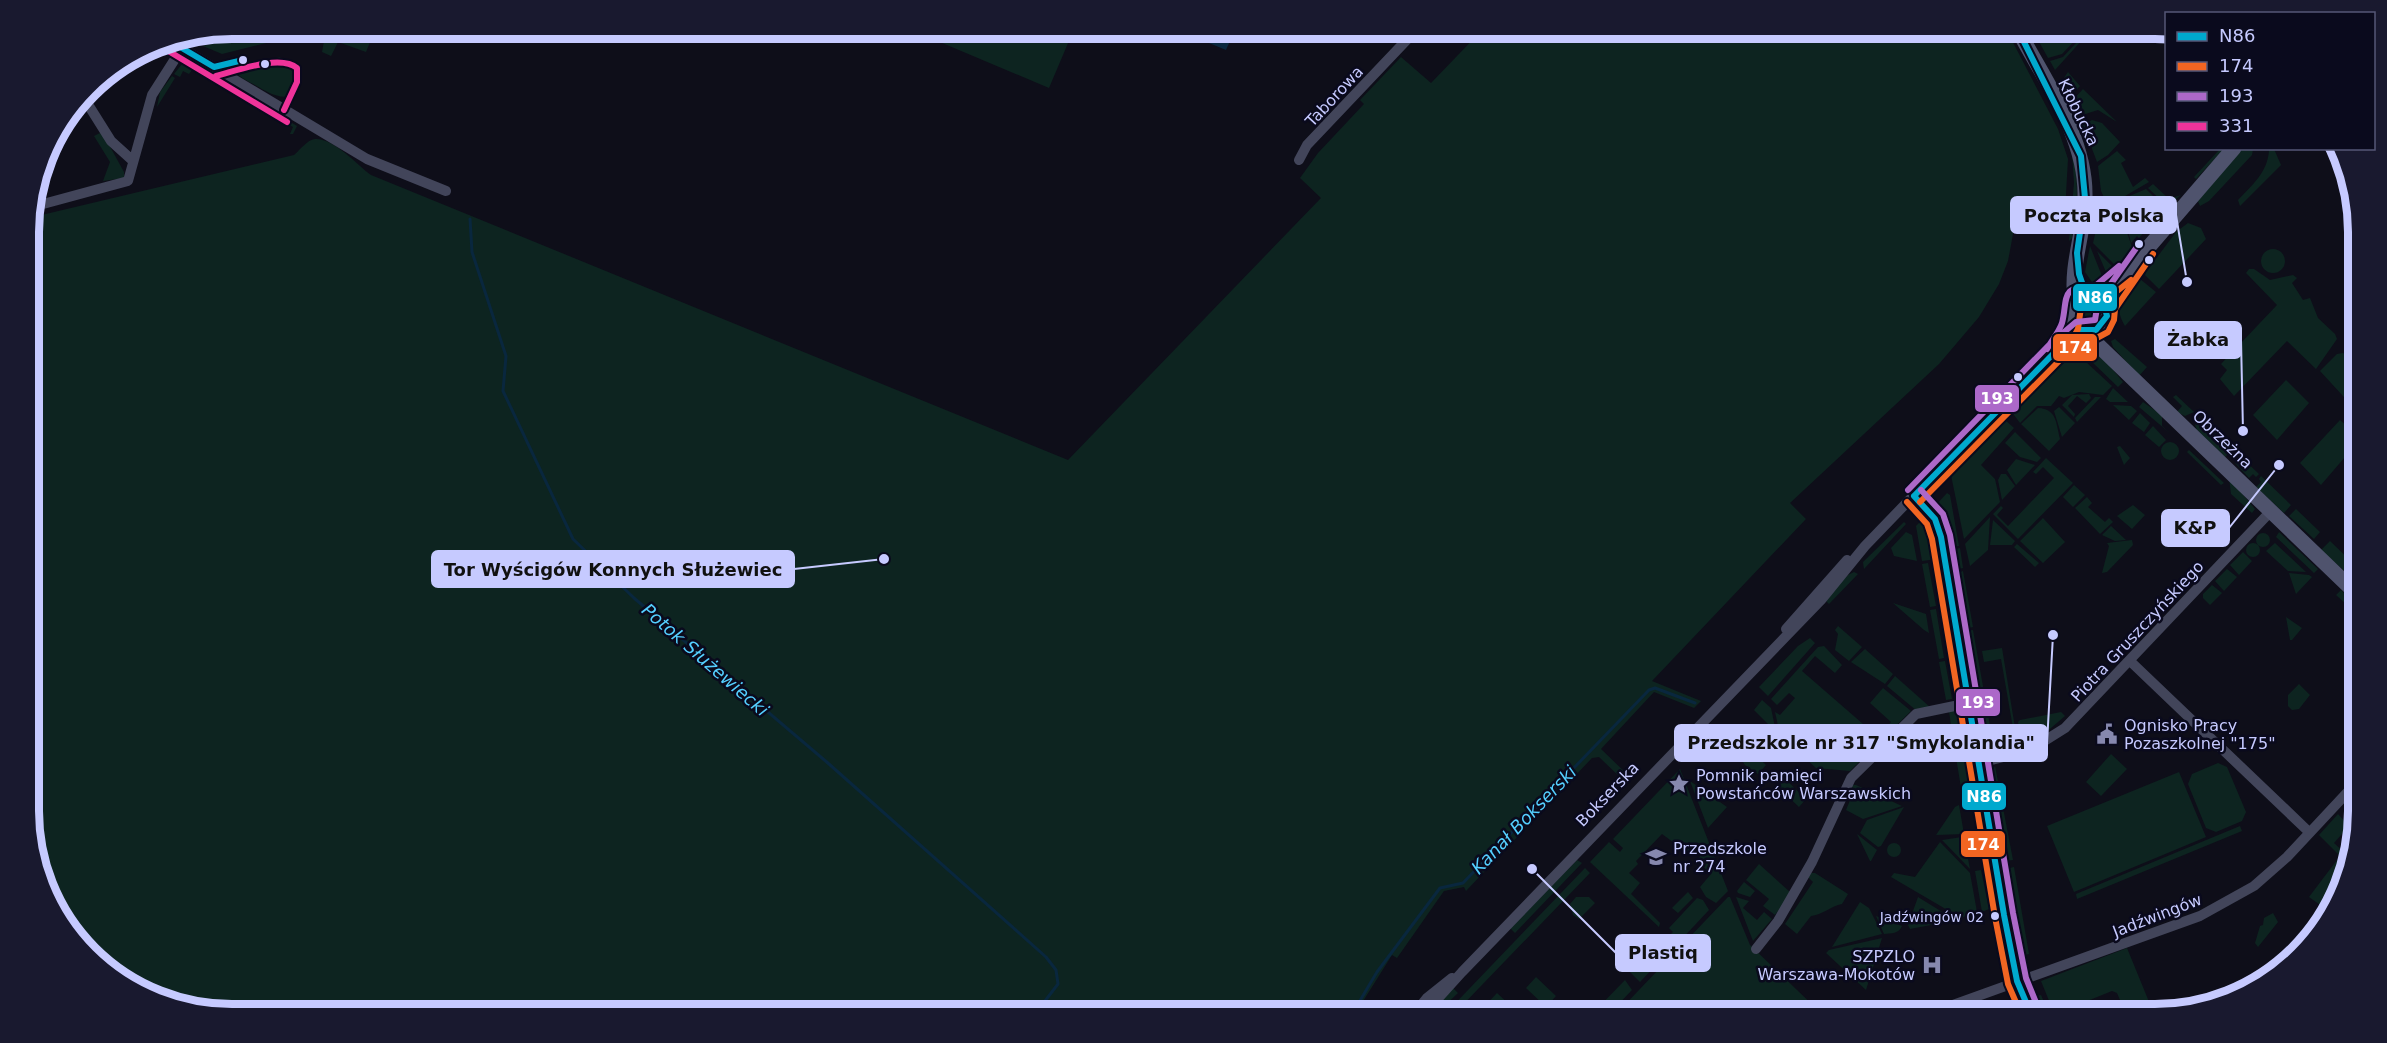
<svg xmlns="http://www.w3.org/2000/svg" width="2387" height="1043" font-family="'DejaVu Sans',sans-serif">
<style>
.green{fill:#0d2420}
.water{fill:#09273e}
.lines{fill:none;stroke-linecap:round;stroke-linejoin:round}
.stream{stroke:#09273e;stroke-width:3}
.street{stroke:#42455a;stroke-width:10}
.secondary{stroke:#4f536d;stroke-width:15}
.bus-1-casing{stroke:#0a0a1d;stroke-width:10}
.bus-2-casing{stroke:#0a0a1d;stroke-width:10}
.bus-3-casing{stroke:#0a0a1d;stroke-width:10}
.bus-4-casing{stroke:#0a0a1d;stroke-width:10}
.bus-1{stroke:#00a9ce;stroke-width:6}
.bus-2{stroke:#f26522;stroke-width:6}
.bus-3{stroke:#ac68c9;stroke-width:6}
.bus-4{stroke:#ef339a;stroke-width:6}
.bus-dot{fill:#c6caff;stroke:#0a0a1d;stroke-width:2}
.labels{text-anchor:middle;stroke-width:5;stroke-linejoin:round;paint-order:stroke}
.bus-label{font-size:14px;fill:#c6caff;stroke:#0a0a1d;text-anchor:end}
.street-label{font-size:16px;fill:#c6caff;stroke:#0a0a1d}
.poi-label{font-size:16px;fill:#c6caff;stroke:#0a0a1d;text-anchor:start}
.water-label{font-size:18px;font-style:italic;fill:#54cfff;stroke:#0a0a1d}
.rim{fill:none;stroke:#c6caff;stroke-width:8}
.leader{fill:none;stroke:#c6caff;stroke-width:2}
.callout-dot{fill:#c6caff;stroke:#0a0a1d;stroke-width:2}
.callout{fill:#c6caff;stroke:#c6caff;stroke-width:2}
.callout-label{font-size:18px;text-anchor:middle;font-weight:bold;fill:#111}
.line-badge{stroke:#0a0a1d;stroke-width:2}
.badge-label{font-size:16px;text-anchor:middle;font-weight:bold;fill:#fff}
</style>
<rect width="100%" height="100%" fill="#0e0e19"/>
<!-- green -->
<path class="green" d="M924,28h150v1l-25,59 -128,-54z
M1484,28l522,1 52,100 10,30 -4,70 -14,-1 -34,-10 -8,43 -9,23 -20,33 -40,47 -149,139 16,16 -154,162 49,20 -7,7 -40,-16 -53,57 28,27 -5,5 -25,-24 -7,1 -126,133 -2,-4 -20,4 -47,67 -5,-3 -37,59h-1123l-78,-15 -83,-64 -41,-97 -1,-620 265,-63c7,-6 13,-15 21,-16 19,-1 42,26 56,36l697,285 253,-262 -21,-20 18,-25 46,-49 -4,-4 41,-43 30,26z
M2090,28l2,1 -37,41 -5,-9 13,-4z
M275,29v-1l107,1 -3,1 2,6 -10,4 -5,12 -28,-10 -7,14 -9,-4 2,-11 -25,-6 -77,19 -19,-8z
M2075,29l8,3 -21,22 -14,4 -16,-29z
M280,57l21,24c-8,26 -29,14 -46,4 -7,-4 -14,-7 -20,-13l5,-6z
M190,62l107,64 -4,8h-3l3,-7 -99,-60 -5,7 -6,-3 -3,6 -6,-3 8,-10z
M2068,72l12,14 -11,12 -8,-16z
M172,76l3,2 -18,29 3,-15z
M2083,89l34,33 -19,-12 -19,6 -8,-14z
M2092,120l10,3 18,19 -12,13 -11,7 -14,-37z
M102,132l22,40v6l-21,3 7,-19 -16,-26z
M2220,149h4l-28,30 -2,-2z
M2242,149h11l-1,6 -43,46 -9,5 -3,-7z
M2274,149l7,16 -41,41 -2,-6c14,-15 30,-28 31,-50z
M2117,151l9,9 -5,3 12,24 12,-9 4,4 -41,24 -7,-15 -3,-25z
M2072,153c8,29 5,56 0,85l-3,3 5,-58z
M2153,184l16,15 12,-4 -14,11 -19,-18z
M2146,189l19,19 -26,30 -2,-2 -6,7 -4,-17 -17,-18 10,-8z
M2106,209l19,18 7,20 -15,20 -24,-24 6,-26z
M2188,223l13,5 5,11 -47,50 -14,-14 1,-3 30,-40z
M2090,246l14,35 -12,1 -7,-10z
M2261 261a12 12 0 1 1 24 0a12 12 0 1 1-24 0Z
M2097,251l18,18 -6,10z
M2249,269h5l16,11 23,-5 4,3 -5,5 11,17 7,-2 8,20 17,16 2,5 -21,30 -29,-28 -53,55 -14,-17 7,-9 -6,-6 56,-59 -31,-32z
M2140,279l16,13 -31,34c-14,-23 0,-30 15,-47z
M2076 313a12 12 0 1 1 24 0a12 12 0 1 1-24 0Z
M2115,339l32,28 -8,9 -26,-29 -2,-6z
M2070,350h3l39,36 -9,9 -24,-3 -15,6 -5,-2 -8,10h-14l-17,17 -9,-12z
M2097,350l26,32 -5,5 -28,-27z
M2343,353l6,4 3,10 -5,3 8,18 2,-1v18l-3,3 -34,-37 17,-17z
M2286,380l23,23 -32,37 -24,-25z
M2113,388l15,14h-18l-4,-3z
M2089,394l2,4 -5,5 -9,-7 -9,10 7,8 -1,3 -12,-12 10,-10z
M2176,395l18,17 -9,4 -8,-4 5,-6 -9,-9z
M2095,397h6l-24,25 -2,-4z
M2143,402l19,13v11l10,9 -33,-28z
M2113,405l18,1 6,5 -8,9z
M2059,407l16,16 -13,14 -8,-26z
M2038,408c19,1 18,15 22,31l-11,12 -28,-27z
M2140,413l10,10 -6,9 -12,-9z
M2199,418l34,31 -8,8 -28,-27 -2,-5z
M2004,419l10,9 -33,37 14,14 5,23 -36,37 -13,-64z
M2340,420l17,15v8l-36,42 -21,-22z
M2153,426l13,14 -7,7 -14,-12z
M2015,432l26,26 -4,4 -17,-5 -15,-14z
M2161 451a9 9 0 1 1 18 0a9 9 0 1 1-18 0Z
M2120,446l10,12 -6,7 -7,-18z
M2189,450l35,33 -3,2 -34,-33z
M2241,457l18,17 -3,3 -3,-3 -4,4 -14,-15z
M2046,458l27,25 -55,56 -25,-25 8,-8 2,2 -6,7 11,11 46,-48 -11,-11 -7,7 -3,-2z
M2016,459l19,6 -19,20 -9,-15z
M2001,474h5l9,12 -13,14 -4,-20z
M2261,476l30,29 -7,8 -28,-26 5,-5 -2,-3z
M2229,478l26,31 -3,4 -21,-19z
M2074,485l11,10 -12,12 -10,-10z
M1947,493l3,2 9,51 -9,1 -5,-25 -11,-15z
M2087,497l5,6 -4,4 17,15 4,-4 4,4 -13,12 -25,-26z
M2133,505l12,10 -13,14 -15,-13z
M2296,509l24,23 -6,7 -25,-23z
M1990,517l-2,33 -18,16 -5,-22z
M1924,518l8,14 5,27 -15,2 -6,-35z
M2043,518l22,24 -22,21 -23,-22z
M1993,520l22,21 -3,4h-22z
M1904,522l2,2 -42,45 -1,-7z
M2111,526l15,14 -11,1 -13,-6z
M1906,532l6,3 5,26 -23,-5 -3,-8z
M2279,532l39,37 -4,4 -38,-36z
M2256 540a7 7 0 1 1 14 0a7 7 0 1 1-14 0Z
M2132,540l1,5 -26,27 -5,1 7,-27 -2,-3z
M2330,541l28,27v15l-37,-33z
M2275,543l31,29 -18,-1 -22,-20z
M2246 550a7 7 0 1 1 14 0a7 7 0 1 1-14 0Z
M2017,544l22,19 -4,4 -21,-20z
M1960,548l3,20 -4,1 -2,-8 -4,1 -2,-12z
M2243,552l9,9 -13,14 -9,-10z
M1928,563l8,43 -6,1 -8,-43z
M2227,569l10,8 -13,14 -9,-10z
M1963,571l10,56 -8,2 -10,-55z
M1854,572l4,2 -29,30 -4,-4 23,-25z
M2289,573l20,2 3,2 -16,17z
M2212,585l10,8 -12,12 -7,-7v-4z
M2341,590l17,17v8l-22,-20z
M1893,603l33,11 3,19 -5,-3z
M1936,609l8,49 -5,1 -9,-49z
M2286,617l16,11 -10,12h-2z
M1838,626l24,21 -13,14 -14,-11 3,-16 -3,-4z
M1973,630l19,107 -7,4 -20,-110z
M1810,638l5,5 -47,53 -9,-9 39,-41z
M1824,646l18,19 -7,8 -20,-17 -13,15 76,66 13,-15 -21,-19 13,-15 28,23 -61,60 -34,-3 -36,-33 -5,-23 5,3 15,-17 -6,-5 -12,12 -6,-6 47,-52z
M2002,648l16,98 -17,4 -5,-19 17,-3 -12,-69 -17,3 -2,-11z
M1865,649l28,25 -8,10 -34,-22z
M1945,661l7,38 -6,1 -7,-38z
M1895,676l36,32 -14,3 -30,-25z
M2299,684l11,11 -11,14 -7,1 -4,-4v-11z
M1762,700l9,8 5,24 -22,-22z
M1964,709l5,35 -15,2 -5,-35z
M2061,712l4,4 -21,18 -22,10 -4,-22 2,-2z
M1723,724l43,41 -8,9 -13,-9 -24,-36z
M1969,749l12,62 -7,1 -11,-12 -8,-49z
M2111,754l16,15 -26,27 -15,-14z
M2218,763l9,4 19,45 -4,9 -26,11 -10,-4 -18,-44 4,-10z
M1995,766l18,94 -8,1 -15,-84z
M1680,769l48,122 -12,12 -10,-6 -6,-10 11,-13 -14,-13 4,-6 -4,-4 -5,5 -30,-22 -26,27 2,3 -9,9 11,10 -9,11 29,29 -1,4 -69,-65 19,-20 11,10 3,-4 -10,-9z
M2179,772l27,65 -132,55 -27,-66z
M1783,777l23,22 -7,8 -20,-19z
M1690,781l37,26 -19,21z
M1852,785h4l46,21 -39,13 -17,-9 7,-17 -4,-3z
M1959,805l5,29 -28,1 19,-28z
M1904,807l-23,39 -3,1 -18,-14 7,-13z
M2338,814l11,12 -15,17 15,14 -6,32 -13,23 -21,-15 31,-41 -21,-21z
M2240,826l2,5 -165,68 -1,-5z
M1857,834l20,16 -6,11h-1z
M1962,837l2,1 6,31 -28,-29z
M1940,842l30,31 7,39 -16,6 -70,-41 3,-4 21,4z
M1887 850a7 7 0 1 1 14 0a7 7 0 1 1-14 0Z
M1577,860l5,3 -67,70 -5,-5z
M1759,864l31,28 -1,5 -14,18 -12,-9 6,-7 -23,-19z
M2014,867l15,87 -9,2 -15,-87z
M1585,868l5,5 -136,141h-9z
M1981,870l8,39 -7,3 -7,-41z
M1810,873h5l33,21 -6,10c-11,2 -20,11 -31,12l-14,18 -12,-10 28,-42 -5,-5z
M1744,882l11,9 -5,6 -12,-4 -1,-2z
M1688,892l5,6 -15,15 -6,-5z
M1576,897h13l6,6 -16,16 -6,-4 -3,-11z
M1728,897h2l20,48 72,69h-206z
M1736,897l13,4 -6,7 14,12 7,-8 8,7 -19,22z
M1918,897l34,21v3l-42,8 -2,-4z
M1697,898l6,2 6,10 -45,48 -9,-8 18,-18 -4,-4z
M1860,902l9,6 13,26 -50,13z
M2273,913l5,9 -20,25 -3,-4 5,-17 3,-1 1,-7z
M1876,916l26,10c-3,8 -11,7 -18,8z
M1882,938l-16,52 -40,-37 3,-3z
M2127,948l27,66h-28l-9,-21 -5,-2 -52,21 -3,-6 -5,2 -11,-27z
M1651,952l9,9 -20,21 -11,-11 15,-16z
M1536,977l20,19 -10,11 -20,-19z
M1625,980l7,10 -23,24h-17z
M1453,988l5,5 -21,20 -4,-4z
M1497,993l16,15 -6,6h-30z
M2041,995l8,19h-9l-7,-17z"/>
<!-- water -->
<path class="water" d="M1215,29l19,3 -8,18 -17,-7z"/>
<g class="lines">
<!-- stream -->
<path class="stream" d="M470,219l2,33 34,104 -3,35 70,148 61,59 195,166 217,193 10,13 2,14 -23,30
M1352,1014l25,-42 63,-84 23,-5 186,-193 6,-2 40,15"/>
<!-- street -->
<path class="street" d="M170,41l197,118 79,32
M84,98l27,43 21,19
M1299,160l8,-15 111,-117
M32,207l96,-26 24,-86 30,-47
M2057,349l14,-27
M1914,496l21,23 6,18 63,378 13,66 14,33
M1786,629l61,-69
M2130,661l179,171
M1980,763l50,-13 35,-22 206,-217
M1756,949l22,-28 34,-59 39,-84 65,-64 53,-11
M1414,1014l13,-16 25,-20
M1424,1014l38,-42 359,-372 44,-54 132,-137 83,-79
M1928,1014l272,-98 54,-30 33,-29 71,-76"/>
<!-- secondary -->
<path class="secondary" d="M2017,28c27,52 69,108 68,168 0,36 -15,68 -10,104
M2069 313a19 19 0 1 1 38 0a19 19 0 1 1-38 0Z
M2106,306l22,-35 106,-123
M2088,332l10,13 260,250"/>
<!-- bus-1 casing -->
<g class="bus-1-casing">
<path id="bus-1" d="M170,41l44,26 29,-7
M1914,496l141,-144 25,-22h16l11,-14 -4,-15 -17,-7 -7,-20 -2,-21 8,-55 -4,-42 -64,-128
M1914,496l21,23 6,18 63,378 13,66 14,33"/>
</g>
<!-- bus-2 casing -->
<g class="bus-2-casing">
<path id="bus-2" d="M2063,357l15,-28 3,-22 20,-3 30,-24
M1907,502l20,22 5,15 63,378 13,67 13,30
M1920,502l141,-143 22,-19 12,-1 13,-7 6,-12 1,-11 38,-55"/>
</g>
<!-- bus-3 casing -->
<g class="bus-3-casing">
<path id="bus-3" d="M2047,349c5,-9 12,-17 15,-26 6,-22 -3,-39 32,-36l25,-21
M1908,490l141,-145 27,-23 19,-2 3,-18 41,-58
M1921,490l22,24 7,21 63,378 13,65 13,32"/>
</g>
<!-- bus-4 casing -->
<g class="bus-4-casing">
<path id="bus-4" d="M165,49l122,73
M216,76c20,-5 64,-22 81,-8v14l-13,28"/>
</g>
<!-- bus-1 -->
<use href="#bus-1" class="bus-1"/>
<!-- bus-2 -->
<use href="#bus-2" class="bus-2"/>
<!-- bus-3 -->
<use href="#bus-3" class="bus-3"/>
<!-- bus-4 -->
<use href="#bus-4" class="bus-4"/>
</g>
<!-- icons -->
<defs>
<g id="civic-bare" transform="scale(1.62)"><path d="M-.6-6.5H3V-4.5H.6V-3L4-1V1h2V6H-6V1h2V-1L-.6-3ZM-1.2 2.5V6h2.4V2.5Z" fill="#8688ae" stroke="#0a0a1d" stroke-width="2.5" paint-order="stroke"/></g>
<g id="sight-bare" transform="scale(1.62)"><path d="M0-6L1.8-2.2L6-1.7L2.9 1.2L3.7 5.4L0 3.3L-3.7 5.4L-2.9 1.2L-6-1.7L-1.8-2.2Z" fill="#8688ae" stroke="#0a0a1d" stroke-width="2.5" paint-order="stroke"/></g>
<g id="school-bare" transform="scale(1.62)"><path d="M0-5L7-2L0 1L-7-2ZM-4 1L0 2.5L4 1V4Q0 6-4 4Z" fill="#8688ae" stroke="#0a0a1d" stroke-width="2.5" paint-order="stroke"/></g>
<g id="hospital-bare" transform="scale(1.62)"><path d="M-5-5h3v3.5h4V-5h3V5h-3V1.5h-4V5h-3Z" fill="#8688ae" stroke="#0a0a1d" stroke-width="2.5" paint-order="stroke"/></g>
</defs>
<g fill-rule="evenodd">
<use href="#civic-bare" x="2107" y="734"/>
<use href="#sight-bare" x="1679" y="784"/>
<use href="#school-bare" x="1656" y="857"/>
<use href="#hospital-bare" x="1932" y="965"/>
</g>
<!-- markers -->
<g class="bus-dot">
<circle cx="243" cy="60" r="5"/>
<circle cx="265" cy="64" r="5"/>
<circle cx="2139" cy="244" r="5"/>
<circle cx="2149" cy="260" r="5"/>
<circle cx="2018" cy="377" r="5"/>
<circle cx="1995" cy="916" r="5"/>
</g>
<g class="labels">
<!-- bus labels -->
<g class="bus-label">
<text x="1984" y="922">Jadźwingów 02</text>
</g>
<!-- street labels -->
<g class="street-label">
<text transform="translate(1334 96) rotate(-47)" y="6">Taborowa</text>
<text transform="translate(2079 112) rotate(64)" y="6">Kłobucka</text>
<text transform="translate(2223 439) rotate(44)" y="6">Obrzeżna</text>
<text transform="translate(2137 631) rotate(-47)" y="6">Piotra Gruszczyńskiego</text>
<text transform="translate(1607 794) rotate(-46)" y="6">Bokserska</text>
<text transform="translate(2157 915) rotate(-21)" y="6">Jadźwingów</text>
</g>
<!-- poi labels -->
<g class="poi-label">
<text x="2124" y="731">Ognisko Pracy<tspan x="2124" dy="18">Pozaszkolnej "175"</tspan></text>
<text x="1696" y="781">Pomnik pamięci<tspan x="1696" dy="18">Powstańców Warszawskich</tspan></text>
<text x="1673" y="854">Przedszkole<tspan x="1673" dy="18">nr 274</tspan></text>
<text x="1915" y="962" text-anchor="end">SZPZLO<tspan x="1915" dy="18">Warszawa-Mokotów</tspan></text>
</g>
<!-- water labels -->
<g class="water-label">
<text transform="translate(705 660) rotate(41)" y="6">Potok Służewiecki</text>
<text transform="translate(1524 820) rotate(-46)" y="6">Kanał Bokserski</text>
</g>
</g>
<!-- crop -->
<path d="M0 0H2387V1043H0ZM232 39H2155A193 193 0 0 1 2348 232V811A193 193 0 0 1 2155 1004H232A193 193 0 0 1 39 811V232A193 193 0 0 1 232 39Z" fill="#19192f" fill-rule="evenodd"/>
<path class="rim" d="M232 39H2155A193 193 0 0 1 2348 232V811A193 193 0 0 1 2155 1004H232A193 193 0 0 1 39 811V232A193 193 0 0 1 232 39Z"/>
<!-- callouts -->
<path class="leader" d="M2187 282L2176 215M2243 431L2241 340M2279 465L2229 528M884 559L794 569M2053 635L2047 743M1532 869L1616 953"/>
<g class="callout-dot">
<circle cx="2187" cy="282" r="6"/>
<circle cx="2243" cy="431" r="6"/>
<circle cx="2279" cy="465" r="6"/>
<circle cx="884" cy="559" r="6"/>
<circle cx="2053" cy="635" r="6"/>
<circle cx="1532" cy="869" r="6"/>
</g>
<g class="callout">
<rect x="2011" y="197" width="165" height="36" rx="6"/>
<rect x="2155" y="322" width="86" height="36" rx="6"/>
<rect x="2162" y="510" width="67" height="36" rx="6"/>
<rect x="432" y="551" width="362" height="36" rx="6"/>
<rect x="1675" y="725" width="372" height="36" rx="6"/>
<rect x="1616" y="935" width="94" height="36" rx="6"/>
</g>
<g class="callout-label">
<text x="2094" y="222">Poczta Polska</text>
<text x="2198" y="346">Żabka</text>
<text x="2195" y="534">K&amp;P</text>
<text x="613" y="576">Tor Wyścigów Konnych Służewiec</text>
<text x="1861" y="749">Przedszkole nr 317 "Smykolandia"</text>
<text x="1663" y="959">Plastiq</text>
</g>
<g class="line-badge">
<rect x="2072" y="283" width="46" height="29" rx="6" fill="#00a9ce"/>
<rect x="2052" y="333" width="46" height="29" rx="6" fill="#f26522"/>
<rect x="1974" y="384" width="46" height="29" rx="6" fill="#ac68c9"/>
<rect x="1955" y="688" width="46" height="29" rx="6" fill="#ac68c9"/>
<rect x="1961" y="782" width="46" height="29" rx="6" fill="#00a9ce"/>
<rect x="1960" y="830" width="46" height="28" rx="6" fill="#f26522"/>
</g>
<g class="badge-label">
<text x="2095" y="303">N86</text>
<text x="2075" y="353">174</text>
<text x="1997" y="404">193</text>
<text x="1978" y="708">193</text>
<text x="1984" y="802">N86</text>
<text x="1983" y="850">174</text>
</g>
<!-- legend -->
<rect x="2165" y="12" width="210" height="138" fill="#0a0a1d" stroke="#555777" stroke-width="1.5"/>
<rect x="2177" y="32" width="30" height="9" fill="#00a9ce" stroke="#555777" stroke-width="1.5"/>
<text x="2219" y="42" font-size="18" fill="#c6caff">N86</text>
<rect x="2177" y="62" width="30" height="9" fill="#f26522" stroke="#555777" stroke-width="1.5"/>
<text x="2219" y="72" font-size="18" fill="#c6caff">174</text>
<rect x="2177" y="92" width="30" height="9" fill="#ac68c9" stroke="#555777" stroke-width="1.5"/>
<text x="2219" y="102" font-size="18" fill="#c6caff">193</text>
<rect x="2177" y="122" width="30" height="9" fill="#ef339a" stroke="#555777" stroke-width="1.5"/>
<text x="2219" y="132" font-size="18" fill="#c6caff">331</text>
</svg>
